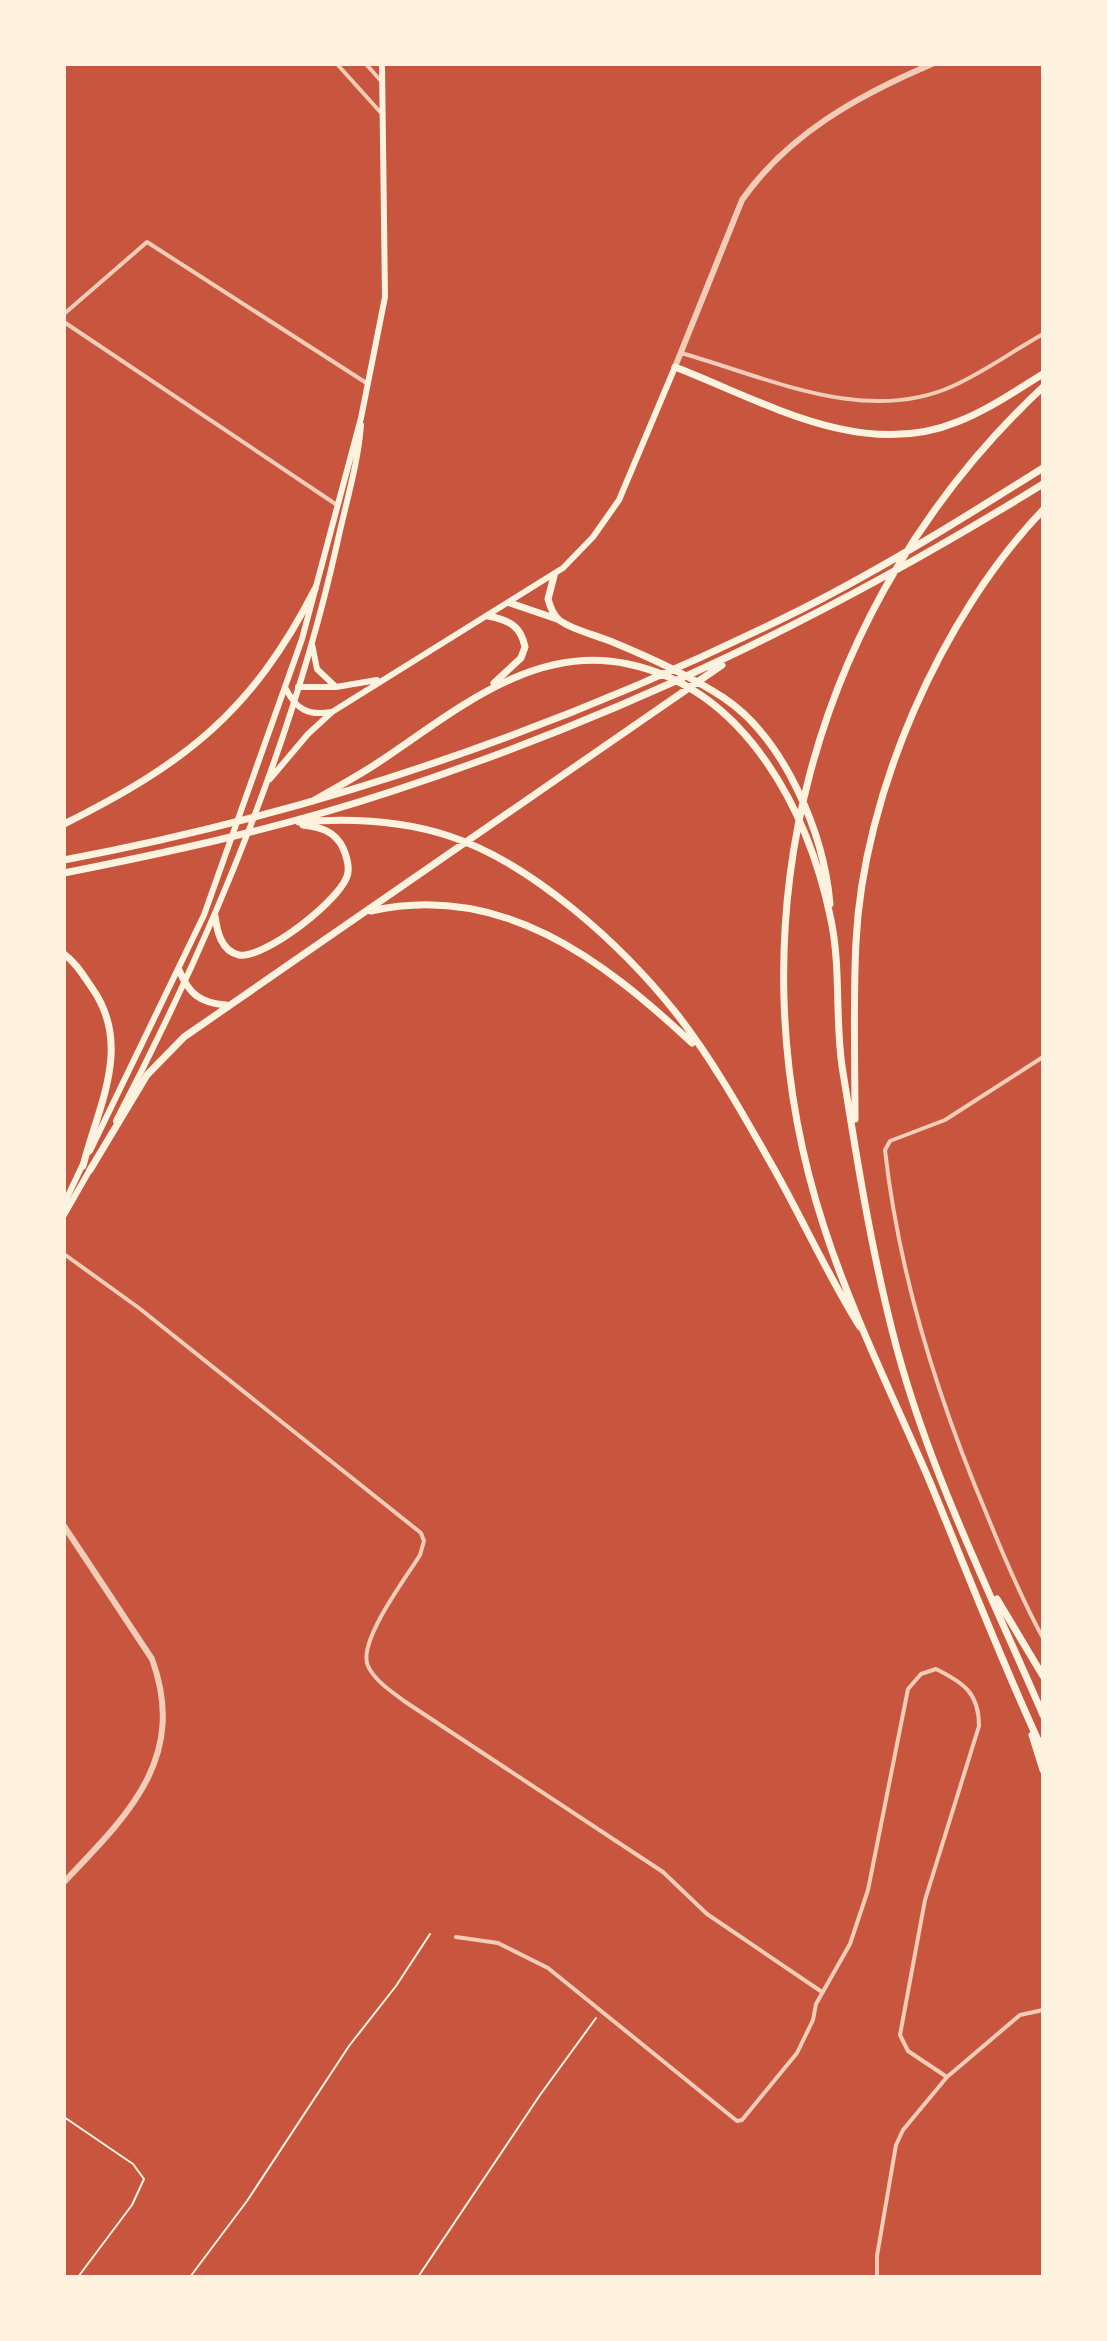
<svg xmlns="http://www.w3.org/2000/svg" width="1107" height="2341" font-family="Jost,sans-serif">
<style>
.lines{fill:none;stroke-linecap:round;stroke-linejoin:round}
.path{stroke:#fff3e0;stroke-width:2}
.minor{stroke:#f1ccb7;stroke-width:4}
.tertiary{stroke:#f1ccb7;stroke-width:6}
.secondary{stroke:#fff3e0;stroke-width:6}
.trunk{stroke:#fff3e0;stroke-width:7}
</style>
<rect width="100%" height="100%" fill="#c8553d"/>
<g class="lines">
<!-- path -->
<path class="path" d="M64,2117l69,47 11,15 -12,26 -54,72
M190,2277l57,-76 102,-155 47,-60 34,-52
M418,2277l122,-182 56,-77"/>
<!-- minor -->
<path class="minor" d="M337,64l45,50
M366,64l15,17
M64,314l83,-72 221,142
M64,322l273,183
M681,353c86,24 184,73 272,33 31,-14 60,-35 90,-52
M1043,1057l-98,63 -55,21 -5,9c14,126 53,249 102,365 17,42 34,83 56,123
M64,1254l75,54 282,225 3,8 -4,14c-14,23 -63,87 -52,111 7,15 23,25 36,35l259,171 44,42 115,78
M456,1937l42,6 50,25 189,153 5,-1 55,-67 16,-33 3,-16 34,-60 18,-54 40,-201 13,-15 15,-5c28,14 43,24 43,57l-54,174 -25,135 8,16 39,26 -44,53 -7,15 -19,111v21
M947,2077l73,-62 23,-5"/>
<!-- tertiary -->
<path class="tertiary" d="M675,367l67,-167c46,-66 117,-105 190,-136
M64,1526l88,133c36,99 -24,156 -88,223"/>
<!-- secondary -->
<path class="secondary" d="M312,644l5,25 19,18 41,-7
M298,687h37
M286,689c10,20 22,27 45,23
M270,779l38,-45 24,-22 231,-144 30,-31 26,-37 56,-133
M116,1121c95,-182 176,-375 221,-577 8,-38 21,-79 24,-119
M90,1151l114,-236 98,-276 59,-221 24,-121 -3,-233
M64,1204l19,-40
M64,1215l28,-49"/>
<!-- trunk -->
<path class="trunk" d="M675,367c88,34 187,94 282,55 31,-12 58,-31 86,-48
M1043,387c-231,216 -318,537 -219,840 28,87 70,171 106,255 37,90 72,181 113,269
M554,576l-6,23c2,7 5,16 11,21 14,10 36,15 51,21 39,16 79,34 114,57 61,41 100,136 106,206
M510,603l47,16
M488,616c21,4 33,10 37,31l-4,11 -27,25
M313,801c22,-13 45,-25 66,-39 74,-49 153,-119 249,-98 119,25 181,149 203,256 10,48 4,98 11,146 14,88 28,177 50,264 33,133 97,260 151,385
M299,822c49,-4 102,-2 150,14 83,27 173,109 227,177 37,47 68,103 97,154 30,53 55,109 87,160
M64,824c122,-61 188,-112 251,-235
M64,860c257,-48 504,-134 738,-251 83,-42 163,-92 241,-141
M64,873c111,-22 221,-46 329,-82 234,-77 441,-178 650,-307
M371,911c131,-29 231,48 321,132
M215,916c2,15 6,35 24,39 24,5 107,-58 109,-83 1,-8 -2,-17 -5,-24 -8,-17 -23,-21 -40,-23
M64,954c12,9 19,21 28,34 41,58 6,118 -9,178
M179,970c10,24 21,33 47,35
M855,1119c0,-59 -2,-118 1,-177 7,-147 85,-326 187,-432
M90,1170l57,-95 37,-38 538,-372
M997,1599l46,77
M1032,1735l11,35"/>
</g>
<!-- border -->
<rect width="1107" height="2341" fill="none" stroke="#fff3e0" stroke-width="132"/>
</svg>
